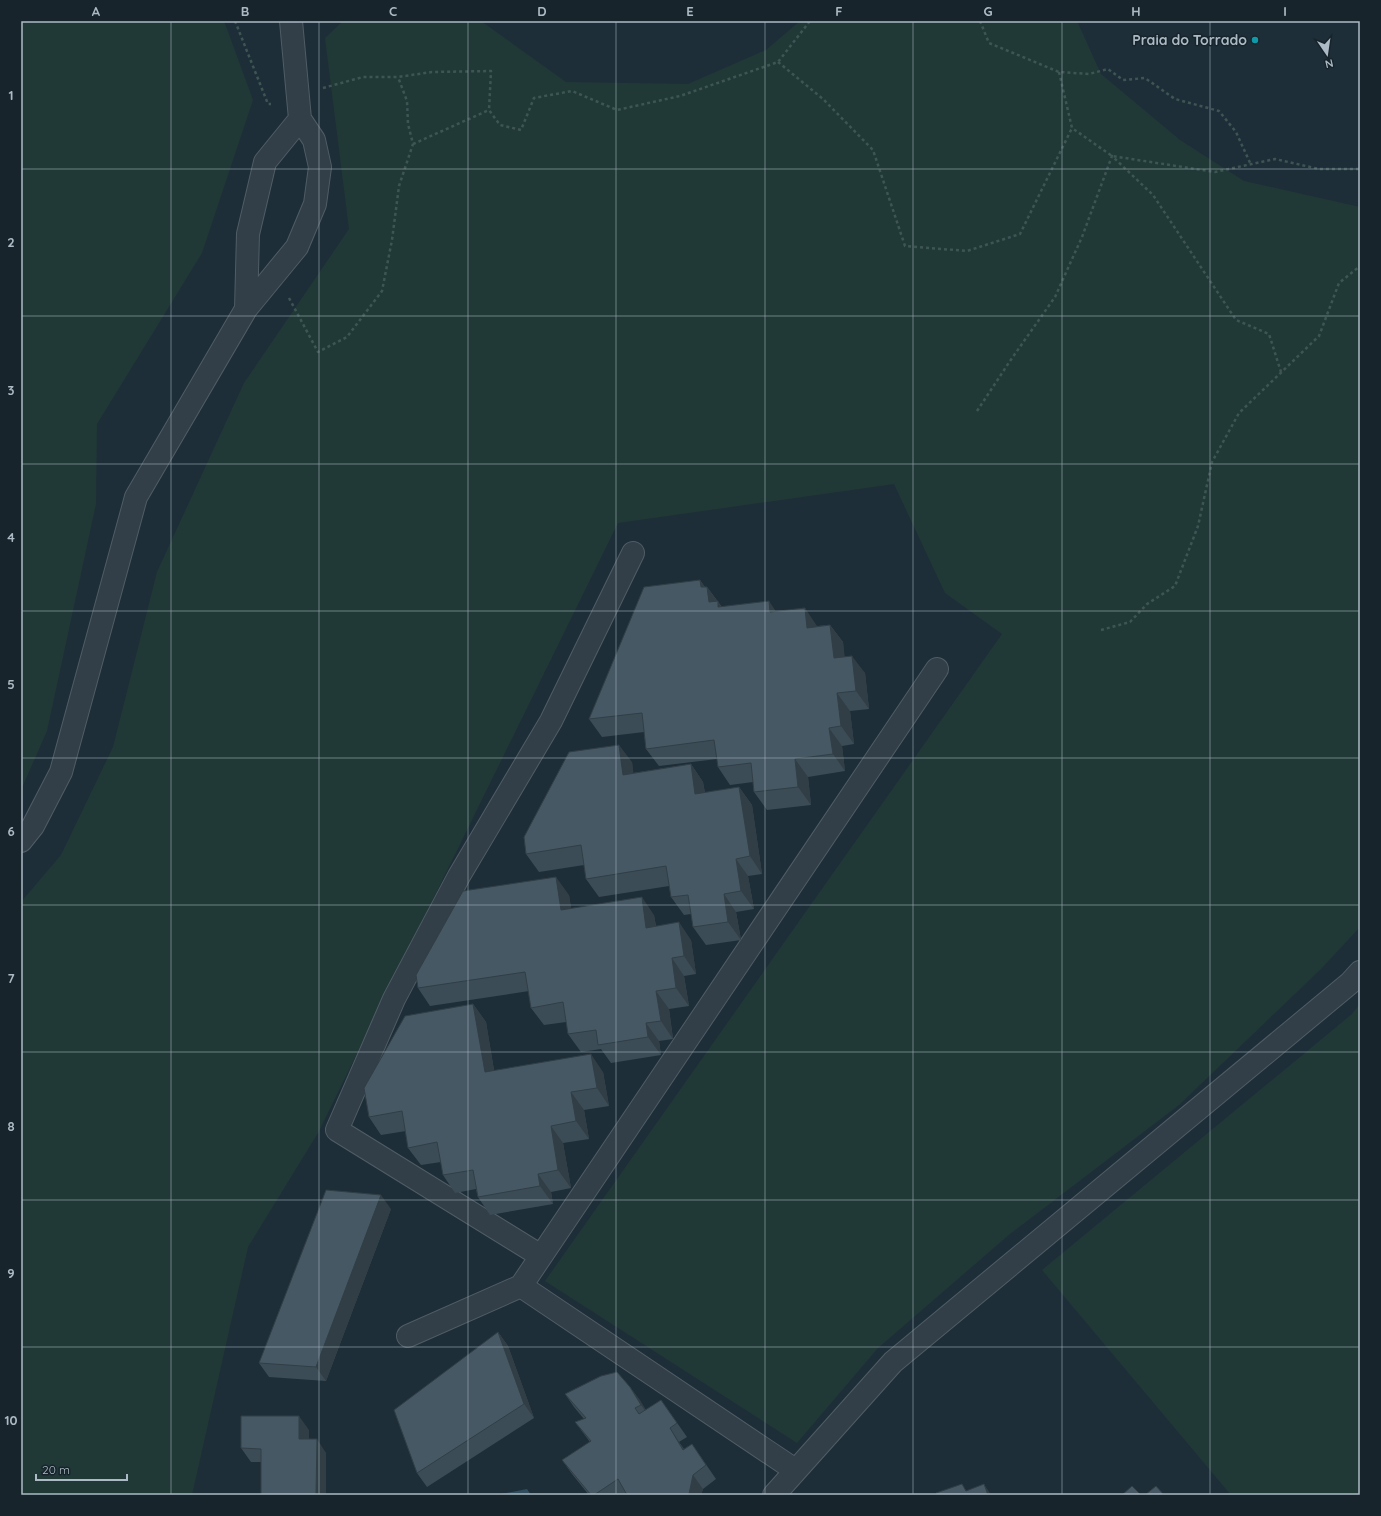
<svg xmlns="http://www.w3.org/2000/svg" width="1381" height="1516" font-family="Quicksand,sans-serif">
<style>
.green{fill:#203937}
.water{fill:#304d60}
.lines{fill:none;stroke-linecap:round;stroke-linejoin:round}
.minor-casing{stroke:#505d66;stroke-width:24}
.path{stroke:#3e5554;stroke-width:2.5;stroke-dasharray:3 3;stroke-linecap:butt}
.minor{stroke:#323f48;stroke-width:22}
.wall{fill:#3c4c56}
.shaded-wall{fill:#313e46}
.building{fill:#465864;stroke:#313e46}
.grid{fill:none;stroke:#acbac5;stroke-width:1;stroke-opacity:0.55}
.culture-dot{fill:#0f9aa8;stroke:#18242c;stroke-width:1.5}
.labels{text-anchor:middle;stroke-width:3;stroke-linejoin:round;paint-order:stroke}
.poi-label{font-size:14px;font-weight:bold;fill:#acbac5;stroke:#18242c;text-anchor:end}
.neatline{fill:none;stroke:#acbac5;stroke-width:1.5}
.grid-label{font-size:13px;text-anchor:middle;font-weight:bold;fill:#acbac5}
</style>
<rect width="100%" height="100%" fill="#1e2e38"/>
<!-- green -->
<path class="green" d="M21,21h203l29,79 -51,153 -105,171 -1,80 -49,227 -26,59z
M343,21h138l85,61 122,2 78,-34 34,-29h277l24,53 79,66 64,41 116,26v720l-40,43 -141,135 -169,129 -132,114 -81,95 -252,-162 457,-647 -57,-41 -51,-109 -276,39 -300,610 -70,114 -56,248h-171v-593l40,-47 52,-108 44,-175 87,-189 105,-154 -24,-191z
M1360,1004v491h-129l-189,-225 310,-256z"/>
<!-- water -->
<path class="water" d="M527,1489l4,6h-32l2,-1z"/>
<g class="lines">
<!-- minor casing -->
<g class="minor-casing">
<path id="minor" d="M246,309l2,-75 17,-72 35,-43
M21,841l12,-15 28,-54 75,-275 110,-188 51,-62 18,-43 5,-37 -6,-27 -14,-21 -9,-98
M541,1256l-204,-126 57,-131 65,-123 92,-155 82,-168
M408,1336l113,-50
M795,1470l-274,-184 416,-617
M774,1495l119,-133 457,-379 10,-11"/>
</g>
<!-- path -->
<path class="path" d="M235,21l33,83h3
M980,21l9,22 70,29 30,2 19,-5 15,11 22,-2 30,21 44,12 17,21 15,33
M778,62l45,37 50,51 32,96 62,5 53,-17 52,-106
M1059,72l13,56 40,28 103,16 60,-13 44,10h41
M323,88l40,-11h35l34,-5 59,-1 -2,39 11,15 21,5 13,-32 38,-7 45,19 63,-14 98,-34 32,-41
M413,144l76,-34
M289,298l29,54 29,-15 35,-46 10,-51 7,-54 14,-42 -5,-20 -1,-23 -9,-24
M977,411l33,-50 45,-64 27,-60 30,-81 41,39 83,125 33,14 12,38
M1101,630l29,-8 17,-18 28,-18 23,-60 14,-64 27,-49 80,-77 20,-53 21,-17"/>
<!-- minor -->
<use href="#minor" class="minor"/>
</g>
<!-- wall -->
<path class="wall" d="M700,580l5,7h2l15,20 54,4 41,15 13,-1 13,17 1,14 21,17 4,36 -19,2 4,33 -12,2 3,25 -37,6 3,28 -44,5 -13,-18 -1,-10 -23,3 -12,-18 -1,-8 -58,7 -13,-17 -2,-17 -42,5 -13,-18z
M632,762l1,11 58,-9 12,18 2,11 34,-6 13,18 10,69 -14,2 6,33 -18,3 5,28 -35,5 -13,-18 -2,-13 -7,1 -13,-18 -2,-11 -70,11 -13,-18 -2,-14 -45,7 -13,-18z
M569,895l2,13 83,7 2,11 35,14 5,34 -12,2 5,30 -20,3 4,30 -14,2 2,14 -50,8 -10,-14 -20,3 -13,-18 -2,-12 -22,3 -13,-17 -2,-17 -99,15 -12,-18z
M473,1004l13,18 8,48 109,2 6,34 -25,4 5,29 -26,4 8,45 -20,4 2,12 -63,11 -12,-18 -2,-8 -21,4 -12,-18 -2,-13 -20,3 -13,-17 -2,-17 -25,4 -12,-18z
M391,1209l-65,172 -57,-4 -10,-14z
M498,1332l10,14 26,72 -107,69 -10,-14z
M630,1387l16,23 15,-10 26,37 -8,5 5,7 8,-5 24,35 -13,10 -2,6h-74v-1l-2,1h-36l-17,-21 -10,-14 28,-18 -15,-20 9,-3 -10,-12 -9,-13z
M309,1430v9l17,14v42h-65v-33h-10l-10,-14z"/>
<!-- shaded-wall -->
<path class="shaded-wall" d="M700,580l8,12 -1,-5 23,32 -21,-17 -8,-15z
M769,601l12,18 -11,-7z
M805,608l12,18 3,20 -13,-18z
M830,625l13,17 4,34 -13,-18z
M852,656l13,17 4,36 -13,-18z
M837,693l13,18 4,33 -13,-18z
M829,728l13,18 3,25 -12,-17z
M619,745l13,17 4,30 -13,-17z
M795,759l13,18 3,28 -13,-18z
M691,764l12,18 5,30 -13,-18z
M739,787l13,18 10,69 -12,-18z
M736,859l12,17 6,33 -13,-18z
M556,877l13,18 5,33 -13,-18z
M724,894l12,18 5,28 -13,-18z
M642,897l12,18 5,31 -13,-18z
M679,922l12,18 5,34 -12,-18z
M672,958l12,18 5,30 -13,-18z
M656,991l13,18 4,30 -12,-18z
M473,1004l13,18 11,67 -12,-17z
M646,1023l13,18 2,14 -13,-18z
M591,1054l12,18 6,34 -12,-18z
M571,1092l13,18 5,29 -13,-18z
M551,1126l12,17 8,45 -13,-18z
M538,1174l13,18 2,12 -13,-18z
M381,1195l10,14 -65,172 -10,-14z
M498,1332l10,14 26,72 -10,-14z
M630,1387l10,13 11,19 -10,-14z
M299,1416l10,14v23l-10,-14z
M670,1428l9,14 14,22 -10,-14z
M317,1439l9,14v42h-10z
M693,1475l10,14 -2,6h-11l-1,-1z
M984,1484l7,11h-3z"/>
<!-- building -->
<path class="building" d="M700,580l1,7h6l2,15 9,-1v6l51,-6 1,11 35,-4 2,20 23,-3 4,33 18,-2 4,35 -19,2 4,33 -12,2 4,26 -38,5 3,28 -44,5 -3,-29 -33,4 -4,-27 -68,9 -4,-36 -53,6 55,-132z
M619,745l4,30 68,-11 4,30 44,-7 11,69 -14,3 5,32 -17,3 4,28 -35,5 -5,-32 -17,2 -5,-31 -80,13 -5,-34 -55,9 -2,-17 45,-85z
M556,877l5,33 81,-13 4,31 33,-6 5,34 -12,2 4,30 -20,3 5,30 -15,2 2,14 -50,8 -2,-15 -28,4 -5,-32 -32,6 -6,-36 -107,16 -2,-13 47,-84z
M473,1004l12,68 106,-18 6,34 -26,4 5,29 -25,5 7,44 -20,4 2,12 -62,11 -5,-27 -30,5 -6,-33 -29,6 -6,-37 -33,6 -5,-29 41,-72z
M326,1190l55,5 -65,172 -57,-4z
M498,1332l26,72 -107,69 -23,-63z
M617,1372l13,15 11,18 -6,3 4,6 22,-14 16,23 -7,5 13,22 9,-6 14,21 -13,10 -4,19 -3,1h-59l-9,-16 -24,16h-3l-29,-35 29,-19 -16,-19 11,-4 -21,-24 36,-18z
M241,1416h58v23h18l-1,56h-55v-46l-20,-1z
M962,1484l4,7 18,-7 4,11h-51l-1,-2z
M1132,1486l9,9h-19z
M1156,1486l8,9h-19z"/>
<!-- grid -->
<path class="grid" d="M171,21v1474M319,21v1474M468,21v1474M616,21v1474M765,21v1474M913,21v1474M1062,21v1474M1210,21v1474M21,169h1339M21,316h1339M21,464h1339M21,611h1339M21,758h1339M21,905h1339M21,1052h1339M21,1200h1339M21,1347h1339"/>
<!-- markers -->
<circle class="culture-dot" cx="1255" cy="40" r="4"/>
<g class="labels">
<!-- poi labels -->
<g class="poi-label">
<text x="1247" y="45">Praia do Torrado</text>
</g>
</g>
<!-- border -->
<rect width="1381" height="1516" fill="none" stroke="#18242c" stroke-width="44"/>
<!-- north arrow -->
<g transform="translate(1327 54) rotate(167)" stroke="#18242c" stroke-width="3" paint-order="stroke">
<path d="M0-3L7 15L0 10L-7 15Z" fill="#acbac5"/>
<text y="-6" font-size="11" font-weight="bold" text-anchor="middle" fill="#acbac5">N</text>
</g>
<!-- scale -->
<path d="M36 1474v6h91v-6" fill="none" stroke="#acbac5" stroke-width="2"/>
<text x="42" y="1474" font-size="12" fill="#acbac5" stroke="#18242c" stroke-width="3" paint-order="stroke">20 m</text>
<rect x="22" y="22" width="1337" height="1472" class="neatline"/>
<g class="grid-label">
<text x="96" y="16">A</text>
<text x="245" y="16">B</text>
<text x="393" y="16">C</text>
<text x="542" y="16">D</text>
<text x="690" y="16">E</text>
<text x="839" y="16">F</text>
<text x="988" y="16">G</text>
<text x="1136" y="16">H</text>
<text x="1285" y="16">I</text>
<text x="11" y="100">1</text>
<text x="11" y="247">2</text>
<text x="11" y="395">3</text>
<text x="11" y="542">4</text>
<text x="11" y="689">5</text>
<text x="11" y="836">6</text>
<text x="11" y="983">7</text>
<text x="11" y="1131">8</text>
<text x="11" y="1278">9</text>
<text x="11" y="1425">10</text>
</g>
</svg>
